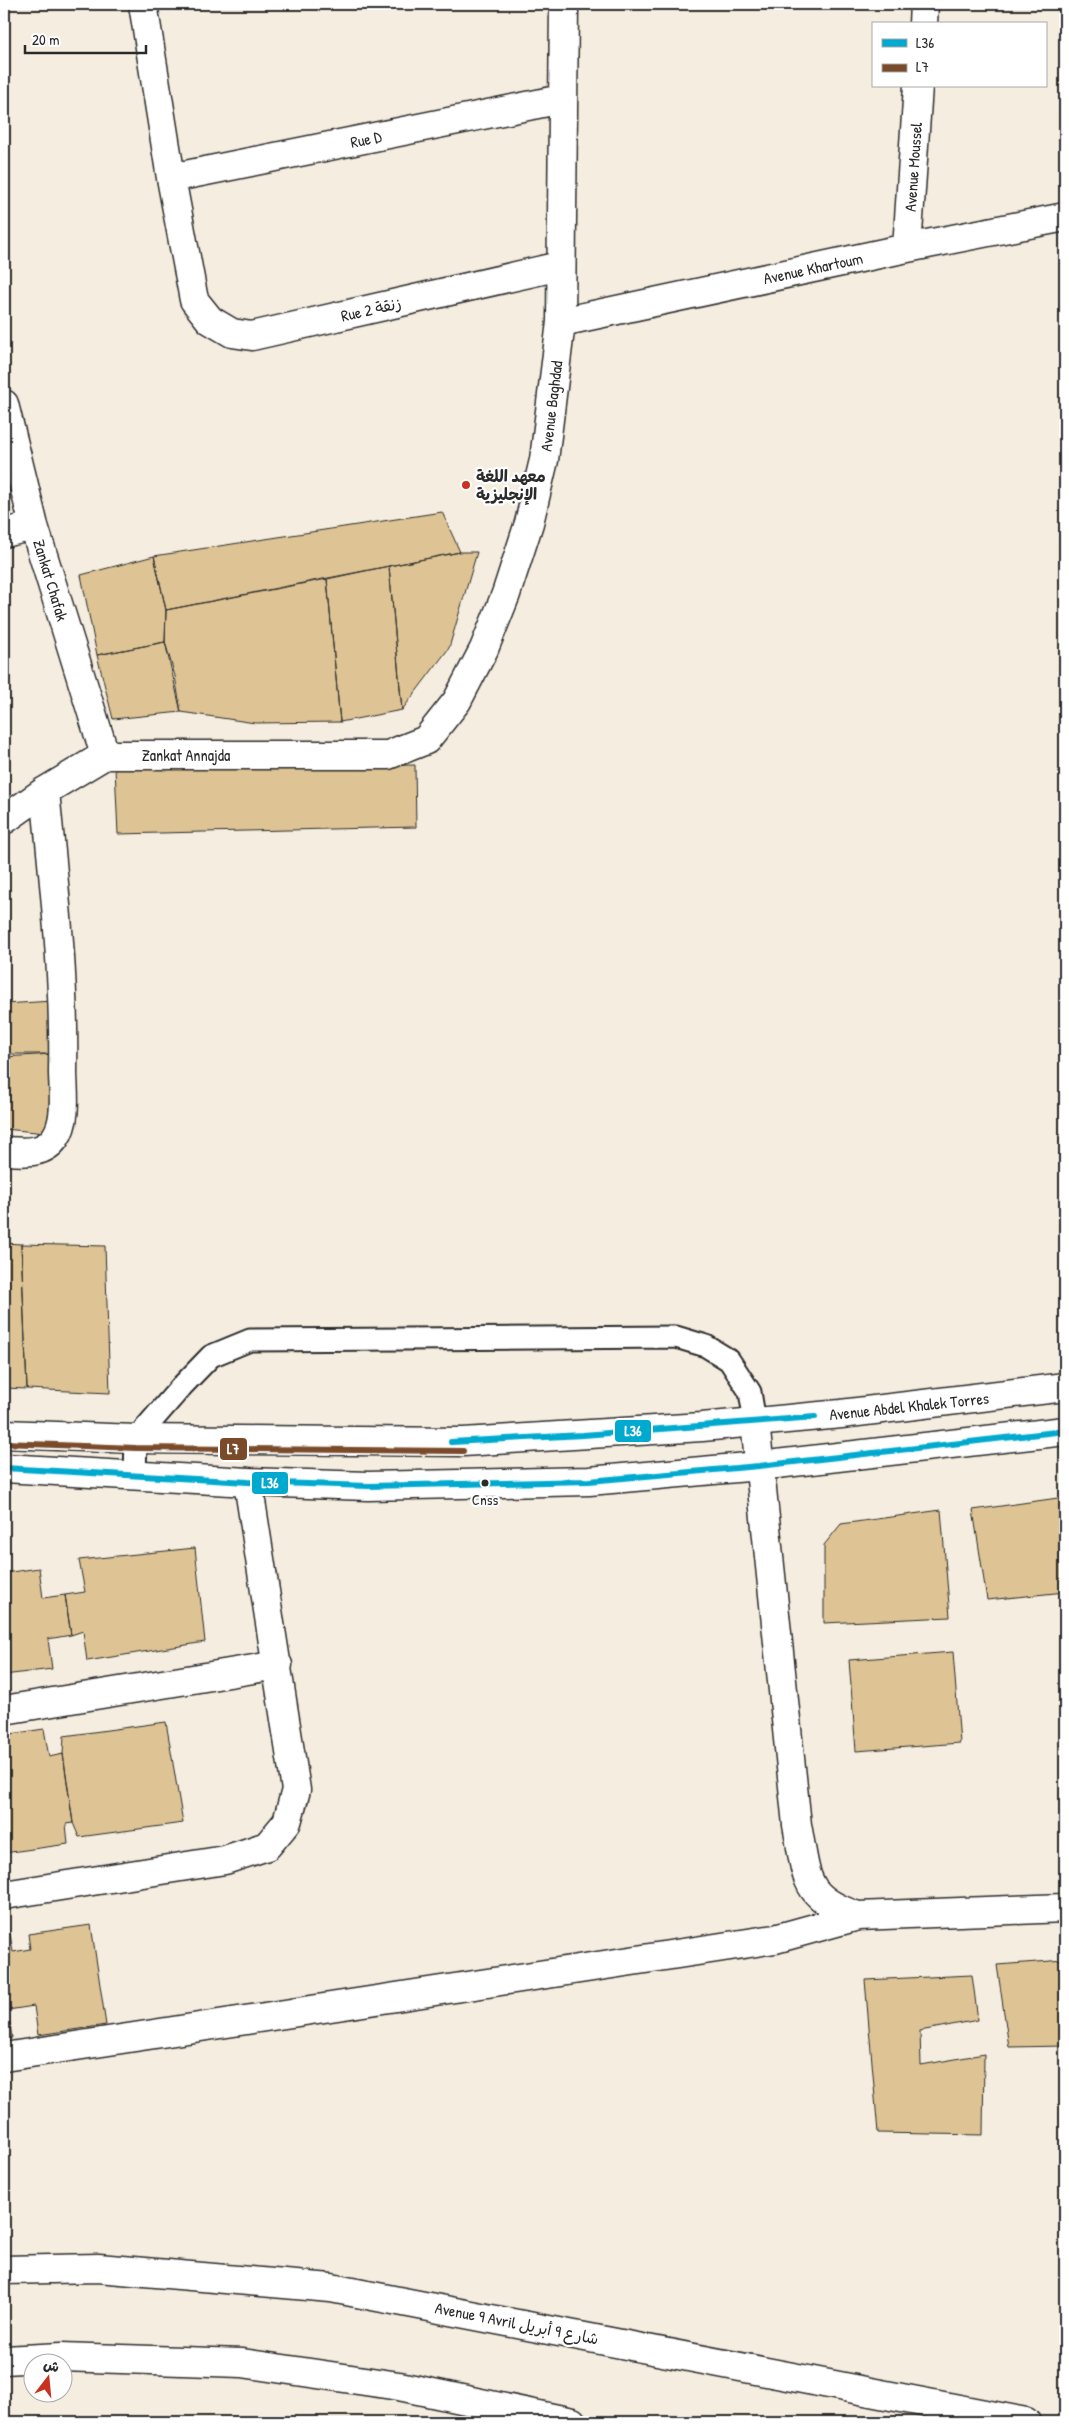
<svg xmlns="http://www.w3.org/2000/svg" width="1069" height="2426" font-family="'Patrick Hand','Playpen Sans Arabic',sans-serif">
<style>
.building{fill:#dec494;stroke:#2b2b2b}
.lines{fill:none;stroke-linecap:round;stroke-linejoin:round}
.service-casing{stroke:#2b2b2b;stroke-width:25}
.minor-casing{stroke:#2b2b2b;stroke-width:31}
.secondary-casing{stroke:#2b2b2b;stroke-width:31}
.trunk-casing{stroke:#2b2b2b;stroke-width:31}
.service{stroke:#fff;stroke-width:21}
.minor{stroke:#fff;stroke-width:28}
.secondary{stroke:#fff;stroke-width:28}
.trunk{stroke:#fff;stroke-width:28}
.bus-1-casing{stroke:#fff;stroke-width:10}
.bus-2-casing{stroke:#fff;stroke-width:10}
.bus-1{stroke:#00a9ce;stroke-width:6}
.bus-2{stroke:#7a4b2a;stroke-width:6}
.poi-dot{fill:#c8321e;stroke:#fff;stroke-width:2}
.bus-dot{fill:#2b2b2b;stroke:#fff;stroke-width:2}
.labels{text-anchor:middle;stroke-width:4.5;stroke-linejoin:round;paint-order:stroke}
.bus-label{font-size:15px;fill:#2b2b2b;stroke:#fff}
.street-label{font-size:16px;fill:#2b2b2b;stroke:#fff}
.poi-label{font-size:16px;font-weight:bold;fill:#2b2b2b;stroke:#fff;text-anchor:start}
.line-badge{stroke:#fff;stroke-width:2}
.badge-label{font-size:14px;text-anchor:middle;font-weight:bold;fill:#fff}
</style>
<rect width="100%" height="100%" fill="#f5eddf"/>
<filter id="ink" filterUnits="userSpaceOnUse"><feTurbulence type="fractalNoise" baseFrequency=".02" numOctaves="2"/><feDisplacementMap in="SourceGraphic" scale="10" xChannelSelector="R" yChannelSelector="G"/><feConvolveMatrix kernelMatrix="1 2 1 2 8 2 1 2 1" color-interpolation-filters="sRGB"/></filter>
<g filter="url(#ink)">
<!-- building -->
<path class="building" d="M442,512l18,40 -294,58 -12,-54z
M460,552h17l-28,96 -47,62 -13,-144z
M154,556l12,54 -1,32 -68,13 -16,-80z
M389,566l13,144 -62,12 -13,-143z
M327,579l13,143 -85,1 -74,-11 -6,-36 -10,-34 1,-32z
M165,642l16,70 -68,7 -16,-64z
M415,765l1,62 -298,7 -3,-66z
M53,1001v53h-49v-50z
M53,1054l-6,79 -43,-4v-72z
M4,1243l17,1 6,145 -23,-1z
M21,1244l84,2 5,147 -83,-4z
M1065,1497v95l-78,8 -14,-90z
M941,1510l9,107 -126,6v-78l17,-21z
M195,1548l10,94 -118,19 -4,-30 -12,4 -6,-40 20,-3 -6,-32z
M39,1568l4,30 22,-3 6,40 -23,4 4,30 -48,6v-102z
M953,1652l7,91 -104,8 -7,-91z
M166,1722l17,101 -104,14 -6,-14 -10,-69 1,-18z
M44,1729l5,28 14,-3 10,69 -7,1 2,20 -64,9v-118z
M91,1925l15,100 -68,10 -4,-29 -26,4 4,28 -8,1v-104l6,-1 3,18 17,-3 -2,-15z
M1065,1960v86l-56,1 -12,-82z
M972,1975l6,45 -58,11 1,34 63,-11 -1,81 -105,-2 -13,-153z"/>
<g class="lines">
<!-- service casing -->
<g class="service-casing">
<path id="service" d="M135,1475l1,-36 46,-53 29,-30 39,-16 426,-3 30,9 23,14 21,32 5,30"/>
</g>
<!-- minor casing -->
<g class="minor-casing">
<path id="minor" d="M143,4l28,174 23,122 16,20 22,13 20,3 308,-70
M923,24l1,-20
M171,178l391,-79
M907,248l11,-162
M561,322l346,-74 158,-31
M4,404l30,122 71,229
M4,533l30,-7
M4,820l41,-29 60,-36h283l38,-15 31,-39 27,-52 22,-55 23,-71 15,-63 17,-138 3,-318
M4,1151c19,1 39,4 51,-13 13,-18 8,-47 8,-67 2,-94 -9,-187 -18,-280
M755,1422l42,403c10,51 5,73 61,91l207,-8
M4,1710l274,-45
M4,1895l221,-35 42,-14 20,-24 9,-32 -48,-308
M4,2057l771,-118 83,-23"/>
</g>
<!-- secondary casing -->
<g class="secondary-casing">
<path id="secondary" d="M4,1434l132,5 327,3 239,-15 139,-13 224,-27
M4,1468l244,14 120,4 221,-5 170,-15 306,-35"/>
</g>
<!-- trunk casing -->
<g class="trunk-casing">
<path id="trunk" d="M4,2270l94,-2 233,20 695,134
M4,2360l57,-3 181,6 157,23 173,36"/>
</g>
<!-- service -->
<use href="#service" class="service"/>
<!-- minor -->
<use href="#minor" class="minor"/>
<!-- secondary -->
<use href="#secondary" class="secondary"/>
<!-- trunk -->
<use href="#trunk" class="trunk"/>
<!-- bus-1 casing -->
<g class="bus-1-casing">
<path id="bus-1" d="M451,1442l132,-7 232,-18
M4,1468l244,14 120,4 221,-5 170,-15 306,-35"/>
</g>
<!-- bus-2 casing -->
<g class="bus-2-casing">
<path id="bus-2" d="M4,1443l132,5 327,3"/>
</g>
<!-- bus-1 -->
<use href="#bus-1" class="bus-1"/>
<!-- bus-2 -->
<use href="#bus-2" class="bus-2"/>
</g>
</g>
<!-- markers -->
<circle class="poi-dot" cx="466" cy="485" r="5"/>
<circle class="bus-dot" cx="485" cy="1483" r="4.5"/>
<g class="labels">
<!-- bus labels -->
<g class="bus-label">
<text x="485" y="1505">Cnss</text>
</g>
<!-- street labels -->
<g class="street-label">
<text transform="translate(366 139) rotate(-11)" y="6">Rue D</text>
<text transform="translate(913 167) rotate(-86)" y="6">Avenue Moussel</text>
<text transform="translate(813 268) rotate(-12)" y="6">Avenue Khartoum</text>
<text transform="translate(371 309) rotate(-13)" y="6">Rue 2 زنقة</text>
<text transform="translate(551 406) rotate(-83)" y="6">Avenue Baghdad</text>
<text transform="translate(51 580) rotate(73)" y="6">Zankat Chafak</text>
<text x="186" y="761">Zankat Annajda</text>
<text transform="translate(909 1406) rotate(-6)" y="6">Avenue Abdel Khalek Torres</text>
<text transform="translate(517 2323) rotate(11)" y="6">Avenue 9 Avril شارع 9 أبريل</text>
</g>
<!-- poi labels -->
<g class="poi-label">
<text x="476" y="482">معهد اللغة<tspan x="476" dy="18">الإنجليزية</tspan></text>
</g>
</g>
<g class="line-badge">
<rect x="614" y="1419" width="38" height="24" rx="5" fill="#00a9ce"/>
<rect x="219" y="1437" width="29" height="24" rx="5" fill="#7a4b2a"/>
<rect x="251" y="1471" width="38" height="24" rx="5" fill="#00a9ce"/>
</g>
<g class="badge-label">
<text x="633" y="1436">L36</text>
<text x="233" y="1454">L7</text>
<text x="270" y="1488">L36</text>
</g>
<!-- margin -->
<rect width="1069" height="2426" fill="none" stroke="#fff" stroke-width="20"/>
<rect x="10" y="10" width="1049" height="2406" fill="none" stroke="#2b2b2b" stroke-width="2" filter="url(#ink)"/>
<!-- legend -->
<rect x="872" y="22" width="175" height="65" fill="#ffffff" stroke="#aaaaaa"/>
<rect x="882" y="39" width="25" height="8" fill="#00a9ce" stroke="#aaaaaa"/>
<text x="916" y="48" font-size="15" fill="#2b2b2b">L36</text>
<rect x="882" y="64" width="25" height="8" fill="#7a4b2a" stroke="#aaaaaa"/>
<text x="916" y="72" font-size="15" fill="#2b2b2b">L7</text>
<!-- north arrow -->
<g transform="translate(48 2378) rotate(16)"><circle r="24" fill="#ffffff" stroke="#aaaaaa"/>
<path d="M0-4L9 19L0 12L-9 19Z" fill="#c8321e"/>
<text y="-8" font-size="14" font-weight="bold" text-anchor="middle" fill="#2b2b2b">ش</text>
</g>
<!-- scale -->
<path d="M25 45v8h121v-8" fill="none" stroke="#2b2b2b" stroke-width="2.5"/>
<text x="32" y="45" font-size="15" fill="#2b2b2b" stroke="#ffffff" stroke-width="4" paint-order="stroke">20 m</text>
</svg>
